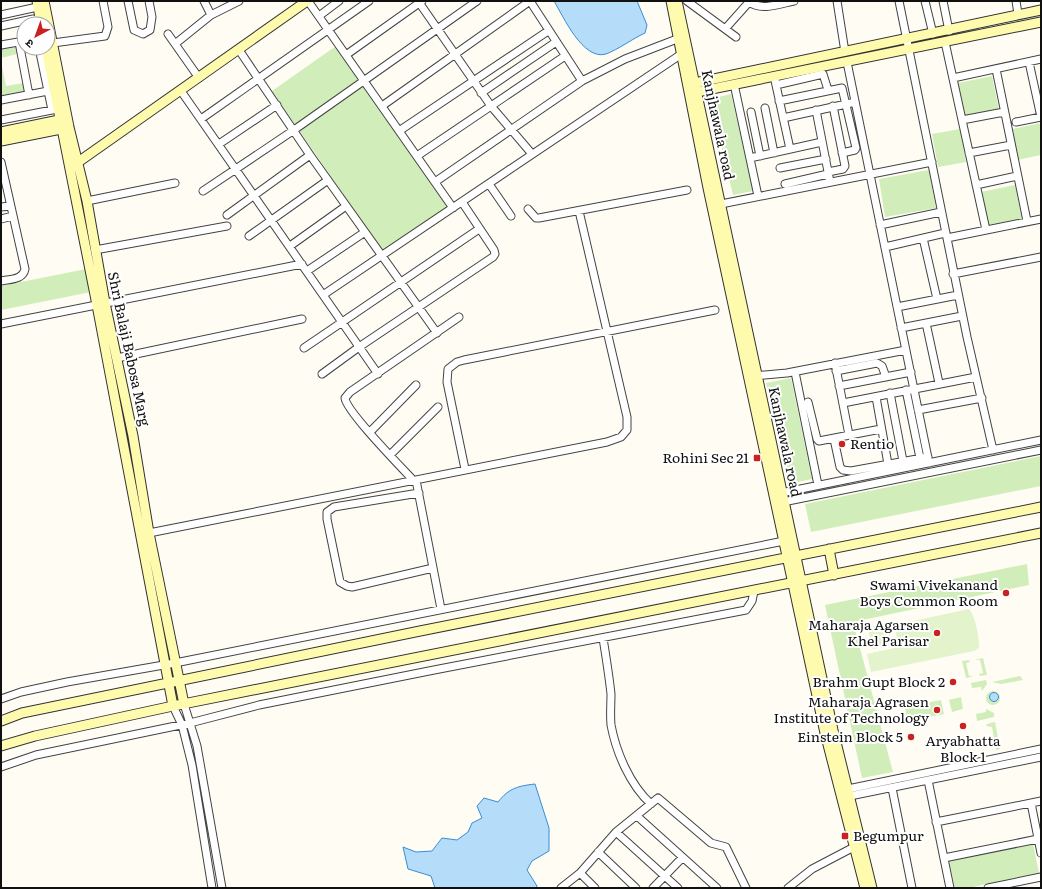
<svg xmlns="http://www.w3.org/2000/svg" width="1042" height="889" font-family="Literata,'Noto Sans Devanagari',serif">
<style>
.green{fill:#d1edba}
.pitch{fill:#e3f3cc}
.water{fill:#b5dcf9;stroke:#388dd4}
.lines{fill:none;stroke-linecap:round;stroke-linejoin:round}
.street-casing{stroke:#434343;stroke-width:9}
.secondary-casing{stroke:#323232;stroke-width:11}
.street{stroke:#fff;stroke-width:7}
.secondary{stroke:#fffbae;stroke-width:9}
.poi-dot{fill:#c92220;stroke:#fff;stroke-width:1.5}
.labels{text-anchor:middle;stroke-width:4;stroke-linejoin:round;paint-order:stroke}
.street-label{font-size:14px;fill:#101010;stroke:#fff}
.poi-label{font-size:14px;fill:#101010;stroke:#fff;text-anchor:end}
</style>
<rect width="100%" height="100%" fill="#fffdf3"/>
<!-- green -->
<path class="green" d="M16,45l1,9 -16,4v-11z
M336,46l113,161 -66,45 -111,-161z
M1,62l5,24 18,-3 2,11 -25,5z
M992,76l7,34 -34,7 -7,-34z
M731,94l22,97 -20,4 -23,-96z
M1041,123v32l-28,6 -6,-31z
M960,129l6,33 -28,5 -6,-33z
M929,170l7,38 -51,9 -6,-38z
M1015,185l7,34 -34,6 -7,-33z
M86,269l5,23 -90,18v-24z
M791,378l21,101 -24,5 -22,-101z
M1041,456v30l-230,46 -6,-28z
M1027,564l2,21 -176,37 40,150 -31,6 -37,-173z
M983,658l4,17 -7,1 -1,-2 4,-1 -3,-13h-5z
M969,660l1,2 -4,1 3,13h5l-8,2 -4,-17z
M1020,676l3,4 -22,4 -9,-2z
M986,680l1,4 -5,7 -1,-4 -9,1 -1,-5z
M986 698a7 7 0 1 1 14 0a7 7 0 1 1-14 0Z
M961,697l2,12 -11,3 -3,-12z
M941,700l3,14 -37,7 -2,-14z
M986,709l8,4v4l-17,4 -1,-7 10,-2z
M995,722l5,27 -4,1 -4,-23 -6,-1 1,-2z
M1033,844l6,29 -71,15h-13l-6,-27z"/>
<!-- pitch -->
<path class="pitch" d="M969,609c7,8 10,28 10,39l-5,3 -103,21 -4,-18 32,-7 -5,-22z
M887,626l5,19 -19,4 -5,-19z"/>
<!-- water -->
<path class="water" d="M554,1h83l10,24 -2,8c-13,6 -26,16 -39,21 -23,7 -43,-38 -52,-53z
M989.5 697a4.5 4.5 0 1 1 9 0a4.5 4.5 0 1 1-9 0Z
M535,784l14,44v23l-17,10 -5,9 10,16 -1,2h-101l-4,-12 -23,-7 -5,-22 13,5 16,-1 10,-13 15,2 11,-8 4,-9 10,-5 -5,-12 7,-8 14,4c11,-14 20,-16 37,-18z"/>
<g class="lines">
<!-- street casing -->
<g class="street-casing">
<path id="street" d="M128,1l6,29 9,4 7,-4 2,-13 -3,-16
M204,1l7,14
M308,1l145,207
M418,1l73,105 41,48
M530,1l52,80
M687,1l49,36
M837,1l8,51
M899,1l68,336 26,113
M925,1l8,33
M943,1l6,30
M1016,1l2,13
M749,2c13,9 30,2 45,-1
M1,15l41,-9
M319,16l20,-15
M1,26l32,-7 1,5
M725,29l25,-28
M168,34l31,44
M19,42l10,53
M945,42l41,188
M53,43l52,-7 3,-9 -5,-26
M175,44l36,-29 28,-14
M1,45l23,-4
M239,50l71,105 127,178
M346,55l76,-54
M847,62l82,401
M1029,62l12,55
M996,69l31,152
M774,76l16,73
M953,78l88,-19
M734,84l24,112
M776,85l47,-11 5,16
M181,91l197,283
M481,93l75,-51
M1,100l47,-9
M779,101l63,-13 14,60 -1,2 -13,3
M382,106l148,-105
M765,108l9,45
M816,110l14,72
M751,112l9,44
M783,118l68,-15
M201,119l168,-118
M1,120l51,-10 -13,-62
M962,120l42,-8
M1016,122l25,-5
M399,131l149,-100
M219,144l58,-39
M969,153l42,-8
M417,156l148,-100
M750,158l72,-16
M1,162l24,107c-2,11 -15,10 -24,12
M780,168l46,-9
M828,172l15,-3 2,-3 -12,-60
M435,182l147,-101 43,-22 52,-20
M489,184l22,32
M785,184l43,-10
M976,185l41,-9
M203,191l91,-61 183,-129
M87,201l88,-18
M716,205l216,-43
M1,207l9,-1
M528,209l8,9h3l148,-28
M227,215l83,-60
M1,219l12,-3
M880,225l61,-13
M249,236l79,-56
M923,238l14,61
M947,238l94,-19
M290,246l56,-40
M885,247l60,-14
M95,250l132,-24
M307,271l58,-39
M953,274l88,-17
M323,295l357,-240
M897,307l61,-12
M926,323l13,60
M1,324l301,-60
M901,328l61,-12
M304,348l175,-119
M117,358l185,-39
M835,363l14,72
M836,371l41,-8 5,3 4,11
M795,372l23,113
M322,374l37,-27 134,-90 2,-3 -1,-4 -32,-48
M752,376l35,-3 119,-23
M839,386l72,-14
M906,390l14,68
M890,393l13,68
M876,397l12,67
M808,402l9,37 2,2 62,-12
M843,403l133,-26
M918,410l64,-12
M370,432l46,-47
M834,439l6,28 3,3 8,1 77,-14
M390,455l48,-48
M465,469l-18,-87 1,-13 9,-7 7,-2 251,-50
M413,480c-12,-13 -67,-69 -68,-82l5,-6 109,-75
M416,480l25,129
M419,493l-85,14 -7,5v7l13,63 7,4 5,1 81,-19
M781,493l260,-53
M783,502l258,-52
M149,533l458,-91 14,-5 6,-7v-13l-48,-206
M603,638c3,19 6,37 8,56 0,10 -1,20 0,31 5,27 19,60 40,79
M1,699l20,-7 46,-10 108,-19 609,-122
M184,704l13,42 25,142
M173,706l9,19 10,40 20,123
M1,767l35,-12 154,-32 69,-18 175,-35 312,-60 6,-9 2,-10
M928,780l22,108
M892,788l20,100
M843,790l198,-41
M845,797l196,-40
M1031,803l10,50
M637,816l80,72
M936,822l105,-21
M616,832l62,56
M598,852l38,36
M944,858l94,-19
M580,873l15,15
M561,888l19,-15 36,-41 42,-34 53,45 15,4 20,41
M653,888l29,-30
M788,888l24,-19 42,-22
M988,888l53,-11"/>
</g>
<!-- secondary casing -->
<g class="secondary-casing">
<path id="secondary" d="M37,1l4,23
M44,1l25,126 18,74 18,102 28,133 16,97 35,171
M671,1l37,187 117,545 40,155
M677,1l156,729 39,158
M46,48l51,257 76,401
M690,84l351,-74
M692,93l349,-71
M1,132l63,-13
M1,141l65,-13
M74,165l233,-164
M829,549l5,26
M1,721l21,-8 398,-82 621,-124
M1,746l34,-10 138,-30 868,-173"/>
</g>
<!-- street -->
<use href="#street" class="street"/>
<!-- secondary -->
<use href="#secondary" class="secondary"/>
</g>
<!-- markers -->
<g class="poi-dot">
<circle cx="842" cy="444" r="4"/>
<rect x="753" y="454" width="8" height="8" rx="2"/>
<circle cx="1006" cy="593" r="4"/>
<circle cx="937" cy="633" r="4"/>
<circle cx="953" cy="682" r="4"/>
<circle cx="937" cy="710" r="4"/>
<circle cx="963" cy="726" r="4"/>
<circle cx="911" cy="737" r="4"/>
<rect x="841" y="832" width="8" height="8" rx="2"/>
</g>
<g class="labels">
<!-- street labels -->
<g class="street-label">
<text transform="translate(718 125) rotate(78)" y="5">Kanjhawala road</text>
<text transform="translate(129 349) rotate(78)" y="5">Shri Balaji Babosa Marg</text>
<text transform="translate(785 442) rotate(78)" y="5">Kanjhawala road</text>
</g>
<!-- poi labels -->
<g class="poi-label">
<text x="850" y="449" text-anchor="start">Rentio</text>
<text x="749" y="463">Rohini Sec 21</text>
<text x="998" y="590">Swami Vivekanand<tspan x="998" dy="16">Boys Common Room</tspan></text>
<text x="929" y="630">Maharaja Agarsen<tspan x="929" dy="16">Khel Parisar</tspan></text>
<text x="945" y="687">Brahm Gupt Block 2</text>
<text x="929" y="707">Maharaja Agrasen<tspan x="929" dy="16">Institute of Technology</tspan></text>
<text x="903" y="742">Einstein Block 5</text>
<text x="963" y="746" text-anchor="middle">Aryabhatta<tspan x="963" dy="16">Block 1</tspan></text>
<text x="853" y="841" text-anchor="start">Begumpur</text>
</g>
</g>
<!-- border -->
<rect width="1042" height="889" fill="none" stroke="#101010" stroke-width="4"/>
<!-- north arrow -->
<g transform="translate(36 36) rotate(221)"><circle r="19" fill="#ffffff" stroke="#9f9f9f"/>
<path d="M0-3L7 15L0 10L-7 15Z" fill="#c92220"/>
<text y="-6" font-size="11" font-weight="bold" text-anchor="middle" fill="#101010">उ</text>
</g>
</svg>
